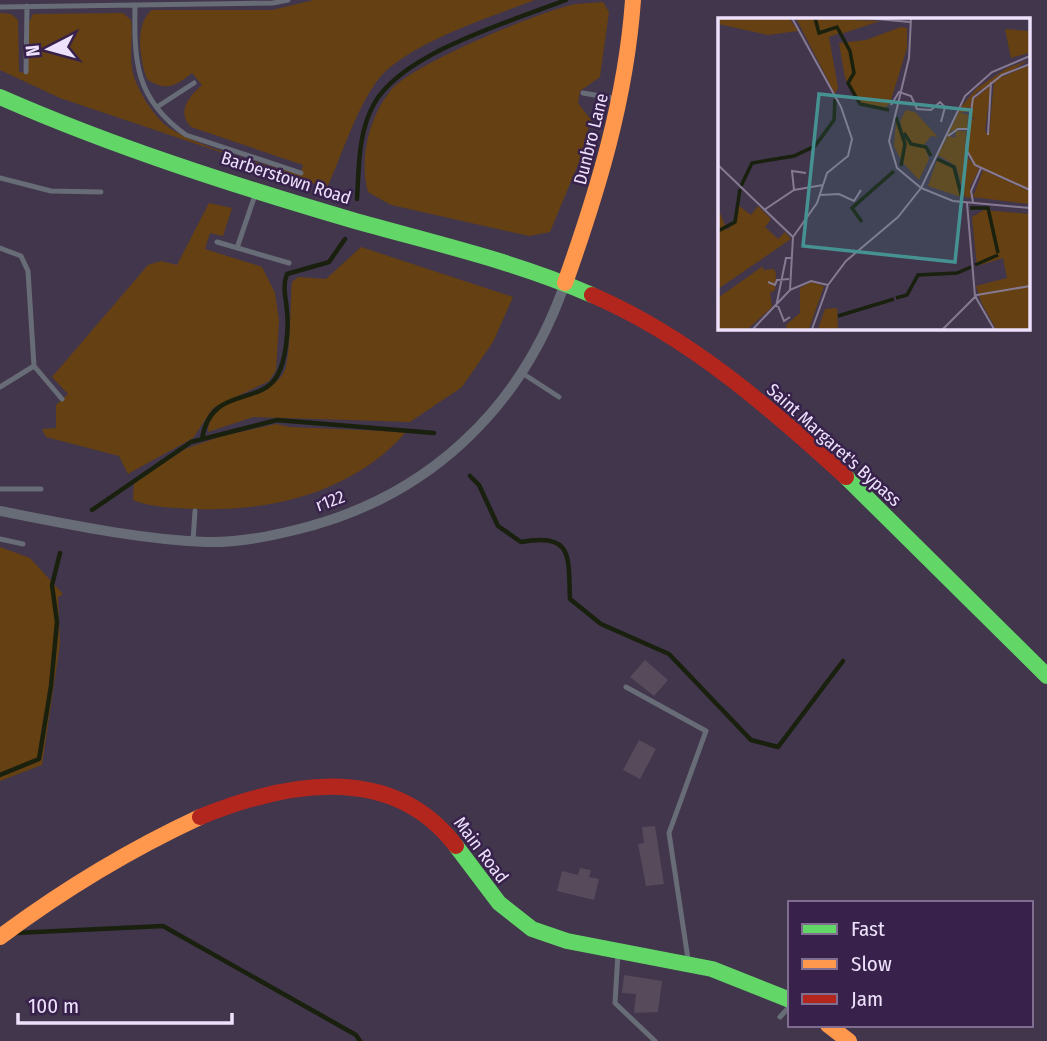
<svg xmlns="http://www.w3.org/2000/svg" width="1047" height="1041" font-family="'Fira Sans Condensed',sans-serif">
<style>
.green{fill:#654012}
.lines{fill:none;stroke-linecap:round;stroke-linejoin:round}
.stream{stroke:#19200d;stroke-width:4.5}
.building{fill:#564a5b}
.lane{stroke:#676c77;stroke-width:5}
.street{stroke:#676c77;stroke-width:10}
.fast{stroke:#63d668;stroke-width:16}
.slow{stroke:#ff974d;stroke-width:16}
.jam{stroke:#b3261e;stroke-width:16}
.labels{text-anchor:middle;stroke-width:5;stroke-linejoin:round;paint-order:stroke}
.street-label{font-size:18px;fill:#ede1fb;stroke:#38224b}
.inset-river{fill:none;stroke:#19200d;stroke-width:3.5}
.inset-road{fill:none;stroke:#867a92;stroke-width:2}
.view{fill:#469191;fill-opacity:0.15;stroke:#469191;stroke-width:3.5}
.inset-edge{fill:none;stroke:#ede1fb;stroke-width:3.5}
</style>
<rect width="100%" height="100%" fill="#41364c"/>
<!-- green -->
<path class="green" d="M314,0h221c-43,16 -125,43 -154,76 -23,27 -39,79 -54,112l-267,-90 -60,-28v-57l11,1 7,6 1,52 9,1v-48l5,-11 90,-1 8,7c2,18 -2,36 2,54 5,17 21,43 35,53 30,21 96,36 132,48l3,-10 -112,-38c-15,-16 -2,-30 11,-42l-10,-12c-16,13 -27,19 -45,6 -7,-19 -13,-55 5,-69h120z
M603,2l6,10 -9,65 -20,14 -2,12 13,17 -12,42 -29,70 -21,4 -138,-31 -23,-13c-9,-33 1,-75 23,-102 20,-25 151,-80 185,-86 9,-1 18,-1 27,-2z
M209,203l23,5 -9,28 -13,-3 -5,16 57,18 13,26 4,28 -3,49 -7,11 -56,27 -20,30 -65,36 -9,-18 -73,-19 -4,-8 14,-1v-23l12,-11 -16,-17 96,-112 13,-4 16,4z
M361,247l152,50 -20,45 -31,45 -52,35 -157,-5 -45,15c0,-41 64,-30 77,-62 6,-17 5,-67 7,-88l6,-5 28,2z
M276,424l14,3 116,5c-51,59 -134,80 -209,77 -21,-1 -44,-1 -64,-9l1,-17 51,-34 37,-13z
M0,547l30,11 33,36 -5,3 2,47 -18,121 -42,16z"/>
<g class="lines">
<!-- stream -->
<path class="stream" d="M357,199c2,-31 1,-67 17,-95 28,-51 137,-83 192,-104
M202,439c9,-54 57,-32 75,-63 9,-15 12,-47 10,-65 -1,-13 -5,-25 0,-37l42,-12 16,-23
M470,476l9,9 19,41 23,16c53,-10 47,15 49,57l31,25 68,30 82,86 27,7 65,-86
M92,510l99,-68 86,-22 157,13
M0,775l39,-16 12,-73 6,-64 -5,-37 8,-32
M15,933l148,-7 193,109 4,6"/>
</g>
<!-- building -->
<path class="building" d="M645,660l23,20 -14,16 -24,-19z
M639,740l17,9 -16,30 -17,-9z
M655,826l9,58 -18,2 -8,-42 6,-1 -2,-16z
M580,868l11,2 -2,7 10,2 -5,21 -37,-9 5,-20 16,4z
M624,975l38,6 -4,31 -24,1 2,-19 -14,-1z"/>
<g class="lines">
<!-- lane -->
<path class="lane" d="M135,5c-1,56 0,94 51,130l115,38
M0,7l273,-4 15,-3
M26,72l1,-66
M583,93l35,6
M157,107l37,-24
M0,178l51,13 50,1
M217,242l72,21
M0,248l21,8 7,15 6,95 -34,21
M237,248l18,-53
M34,366l28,33
M522,373l37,24
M0,489h41
M0,539l23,5
M193,541l2,-30
M626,687l80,44 -37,102 19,126
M618,953l-3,50 40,38
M780,1017l10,-11"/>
<!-- street -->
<path class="street" d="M0,511c68,13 136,28 205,31 29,1 62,-5 90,-12 131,-31 226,-120 270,-247"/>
<!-- fast -->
<path class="fast" d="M0,97c114,50 233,88 352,123 81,23 163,41 240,75
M846,477l201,199
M456,846l43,57 33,26 35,12 145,28 78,31"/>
<!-- slow -->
<path class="slow" d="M565,283c33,-93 61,-184 68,-283
M0,937c63,-47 129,-87 200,-120
M828,1025l21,16"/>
<!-- jam -->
<path class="jam" d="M592,295c96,41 177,112 254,182
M200,817c86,-35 192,-55 256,29"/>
</g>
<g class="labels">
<!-- street labels -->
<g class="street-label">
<text transform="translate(591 139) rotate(-76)" y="6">Dunbro Lane</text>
<text transform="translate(286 178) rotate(18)" y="6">Barberstown Road</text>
<text transform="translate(834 445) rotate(42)" y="6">Saint Margaret's Bypass</text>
<text transform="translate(330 501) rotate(-20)" y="6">r122</text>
<text transform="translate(481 850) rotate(53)" y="6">Main Road</text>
</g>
</g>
<!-- overview -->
<g transform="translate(718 18)">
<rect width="312" height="312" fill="#41364c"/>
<path d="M0,0h71l9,13 -30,4 -50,-11zM78,0l84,3 -39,13 -4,-8 -14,5 14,-3 3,5 -11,4 9,51 -3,6zM183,9l6,1v20l-17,55 -7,7 -24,-6 -14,-26 -6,-35 27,-3zM287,11l24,2v22l-18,5zM311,42l-53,33 -8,19h-8l8,3 -1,13 -16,3 -10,20 8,-15 6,2 1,-7h10l-1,24 14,14 -9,18 1,11 -6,-1 -9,-31 -18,-11 23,-48 16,-19 30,-20zM311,47v124l-55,-25 -7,-14 4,-31h5l-5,-2 2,-17 18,-15 -6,46 4,4 5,-54zM188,92l9,2 23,25 -7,-1 -7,9 -12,-1 13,4 4,11 -10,21 -16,-17 2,-19 -3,18 -8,-16 2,-24 6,6 -2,-7zM219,142l17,9 7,28 -33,-11zM265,152l46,21v13l-56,-7zM20,187l13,10 7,-9 13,13 -6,8 13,12 7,-7 6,7 -73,50v-81l9,22 9,-8zM266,192l45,4v115h-33l-14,-25 -6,-18 31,-8 -4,-20 -26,8 -5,-49zM45,248v4l11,-1 2,4 -1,17 -5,3 2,14 -24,22h-30v-31zM93,264l13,4 -15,43h-22l-1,-4 14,-12v-25zM119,290l1,21h-20l7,-20z" fill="#654012"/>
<path class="inset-river" d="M97,0l4,15 18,-6 13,24 4,22 -6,10 12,21 29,6M178,99l9,27 -4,22M186,115l7,11 15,3 5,9M219,141l17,8 8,31M23,168l11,-23 42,-7 21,-10 19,-26 1,-21M252,190h18l10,45M144,204l-10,-14 42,-37M0,213l17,-9 5,-33M257,247l23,-10M178,280l11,-3 11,-20 39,-2 14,-6M120,298l56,-17"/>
<path class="inset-road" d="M74,0l49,89 11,32 -4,17 -21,17 -10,30 -24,34 -3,53 21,-9 17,4 -16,44M148,0l44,4M312,38l-38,16 -27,24 -44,92 32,13 77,7M312,46l-28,11 -29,23 -7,51 9,16 55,25M173,87l8,-13 12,4 6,13 14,1 9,-8 5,5 -4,15M270,117l3,-53M230,118l10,-7h10M0,147l75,72M76,172l-2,-19 14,2M102,177l19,-1 15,7 7,-11M255,184l-2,-11 10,-23M249,185l8,93 19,33M46,192l30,-20 29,-5M50,264l7,3 2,-5 12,-1M110,267l18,-24 52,-44 23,-29 -24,-20 -8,-27 20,-83 2,-40M60,288l6,15 6,-4M58,289l10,-49h5M35,311l37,-39M225,311l34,-34 53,-9"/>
<path class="view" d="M101,76l152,16 -16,152 -152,-16z"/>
<rect width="312" height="312" class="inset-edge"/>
</g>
<!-- legend -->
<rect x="788" y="901" width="245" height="126" fill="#38224b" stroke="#806e91" stroke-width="2"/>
<rect x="802" y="924" width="35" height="10" fill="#63d668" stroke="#806e91" stroke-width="2"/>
<text x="851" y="936" font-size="21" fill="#ede1fb">Fast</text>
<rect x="802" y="959" width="35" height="10" fill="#ff974d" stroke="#806e91" stroke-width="2"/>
<text x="851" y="971" font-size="21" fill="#ede1fb">Slow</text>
<rect x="802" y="994" width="35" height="10" fill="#b3261e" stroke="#806e91" stroke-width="2"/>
<text x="851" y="1006" font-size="21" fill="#ede1fb">Jam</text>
<!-- north arrow -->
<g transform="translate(49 49) rotate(264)" stroke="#38224b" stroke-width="5" paint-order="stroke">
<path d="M0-5L12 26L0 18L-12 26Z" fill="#ede1fb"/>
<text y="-10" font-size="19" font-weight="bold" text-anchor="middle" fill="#ede1fb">N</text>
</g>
<!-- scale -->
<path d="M18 1013v10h214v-10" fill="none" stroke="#ede1fb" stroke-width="3.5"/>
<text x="28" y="1013" font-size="21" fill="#ede1fb" stroke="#38224b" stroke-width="5" paint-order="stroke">100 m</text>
</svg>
